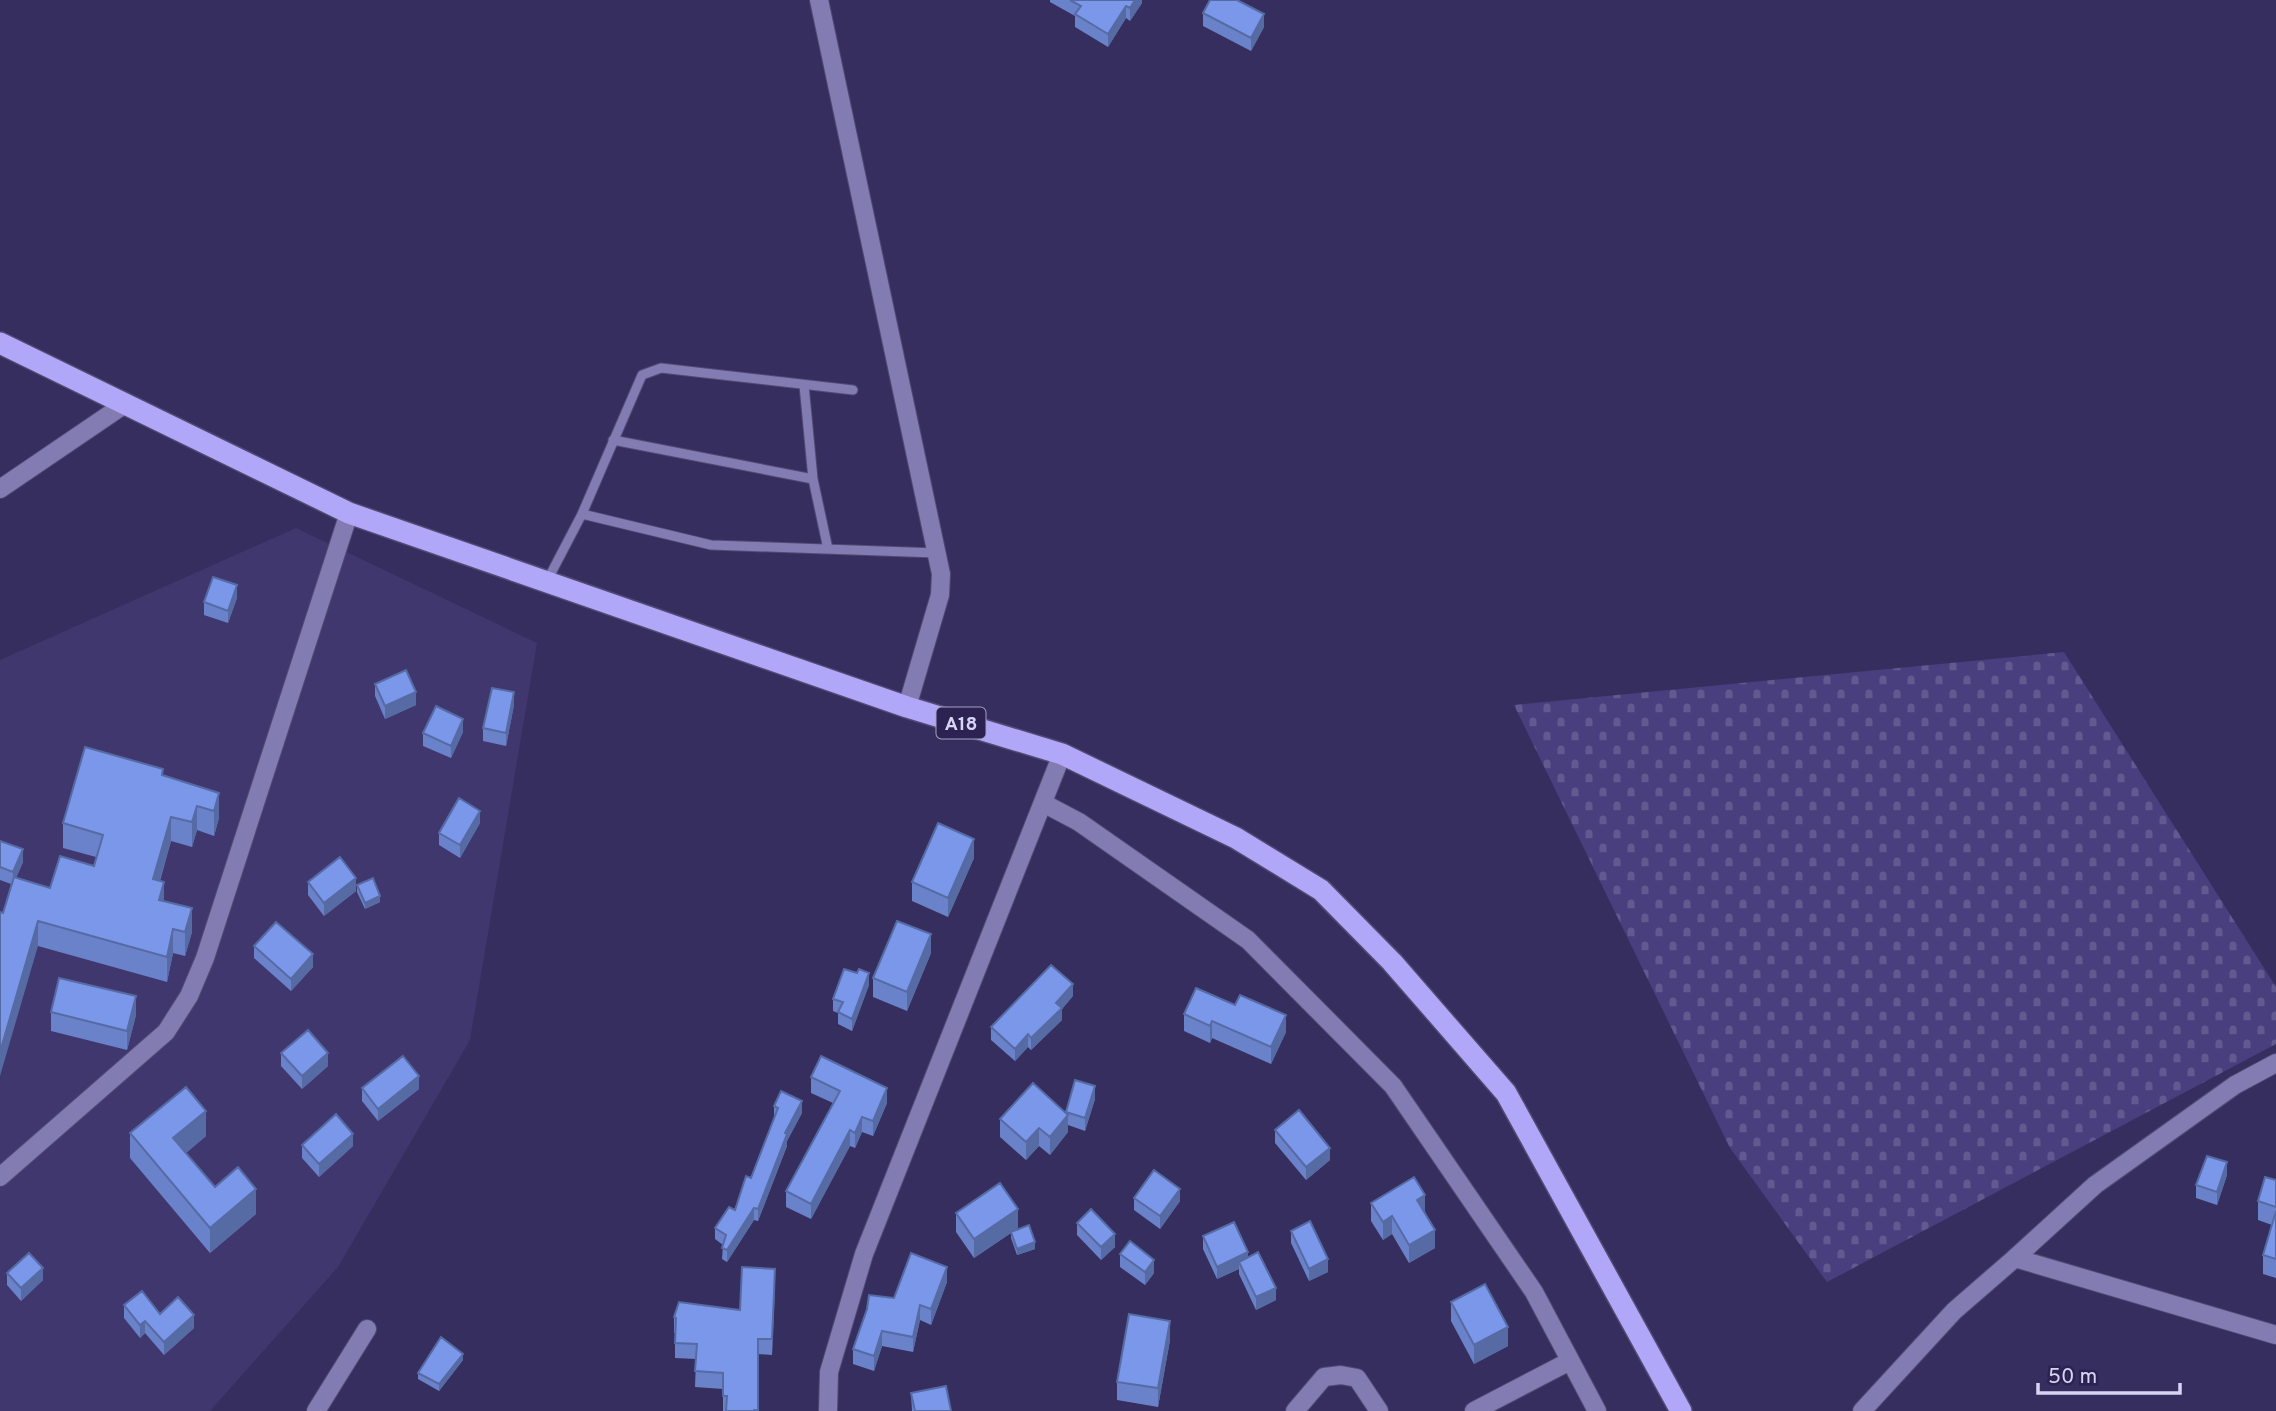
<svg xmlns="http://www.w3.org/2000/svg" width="2276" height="1411" font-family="Overpass,sans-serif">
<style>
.built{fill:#40376f}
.cemetery{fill:url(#cemetery-stones)}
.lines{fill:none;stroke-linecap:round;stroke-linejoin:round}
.lane-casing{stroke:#524a74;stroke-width:11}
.street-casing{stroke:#524a74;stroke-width:20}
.secondary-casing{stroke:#524a74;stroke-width:20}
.highway-casing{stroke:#524a74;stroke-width:24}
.lane{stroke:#827cb3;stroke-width:9}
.street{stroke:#827cb3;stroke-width:18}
.secondary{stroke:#827cb3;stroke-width:18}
.highway{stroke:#b1a7f8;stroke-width:21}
.wall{fill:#6a82c9}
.shaded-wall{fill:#566aa4}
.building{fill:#7b97ea;stroke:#566aa4;stroke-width:2}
.labels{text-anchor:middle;stroke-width:7;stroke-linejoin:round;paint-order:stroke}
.shield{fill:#2c2353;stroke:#a4a0c3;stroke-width:2}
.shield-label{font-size:19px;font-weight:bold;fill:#d7d5f3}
</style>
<defs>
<pattern id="cemetery-stones" width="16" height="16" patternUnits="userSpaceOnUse" patternTransform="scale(1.75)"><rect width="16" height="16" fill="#493e7e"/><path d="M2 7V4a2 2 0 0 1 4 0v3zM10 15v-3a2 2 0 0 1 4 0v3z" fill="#625991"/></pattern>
</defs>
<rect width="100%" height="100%" fill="#362e5e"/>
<!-- built -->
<path class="built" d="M296,528l241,115 -67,397 -132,227 -128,144h-210v-751z"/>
<!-- cemetery -->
<path class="cemetery" d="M2064,652l212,335v57l-449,238 -97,-134 -216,-443z"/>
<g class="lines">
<!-- lane casing -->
<g class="lane-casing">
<path id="lane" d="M804,385l9,94 15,70
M613,440l200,39
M582,514l129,31 226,8
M547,581l35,-67 60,-139 19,-7 192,22"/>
</g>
<!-- street casing -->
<g class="street-casing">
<path id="street" d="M0,489l125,-85
M1043,803l36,19 169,118 145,146 141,206 63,119
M0,1177l166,-145 23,-36 16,-38 144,-445
M2015,1258l80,-73 140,-100 41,-22
M316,1411l51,-82
M828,1411l1,-39 35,-118 198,-500
M1295,1411l29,-34 17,-2 16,3 22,33
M1474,1411l96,-50
M1862,1411l92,-100 61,-53 261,77"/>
</g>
<!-- secondary casing -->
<g class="secondary-casing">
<path id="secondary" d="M819,0l122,574 -1,21 -33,112"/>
</g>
<!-- highway casing -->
<g class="highway-casing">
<path id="highway" d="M0,343l349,170 558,194 155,47 174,84 85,52 71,72 114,131 175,318"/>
</g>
<!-- lane -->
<use href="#lane" class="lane"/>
<!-- street -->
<use href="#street" class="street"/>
<!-- secondary -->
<use href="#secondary" class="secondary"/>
<!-- highway -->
<use href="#highway" class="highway"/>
</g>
<!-- wall -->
<path class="wall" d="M1050,0h92v3l-12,18 -4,-3 -18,29 -33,-20v-11l-25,-14z
M1203,13l61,14 -13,24 -48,-25z
M237,598l-9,25 -24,-8v-13z
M375,684l41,21 -31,14 -10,-23z
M514,705l-8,41 -23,-5v-13z
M463,732l-12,26 -28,-12v-13z
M163,776l56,17v25l-5,18 -17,-6 -5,17 -21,-6 -11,40 4,20 28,31 -7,24 -12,-3 -6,29 -129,-36 -35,-33 8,-29 -11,-4v-39l23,21 -7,16 34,10 44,-22 2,-9 -33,-9v-25z
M480,823l-20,35 -21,-13v-12z
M974,858l-26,59 -36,-16v-19z
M308,882l48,9 -32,25 -16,-21z
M357,885l23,17 -15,7 -8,-17z
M254,946l59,21 -22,24 -37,-33z
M931,953l-24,58 -34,-14v-19z
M869,985l-17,46 -14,-7v-11l-5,-2v-12z
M1073,996l-11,13v11l-31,30 -3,-3 -13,14 -24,-21v-13z
M51,1012l85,3 -9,35 -76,-19z
M1184,1014l102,18 -15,32 -59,-26 -2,5 -26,-12z
M281,1053l47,13 -26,23 -21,-23z
M811,1077l76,26 -14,33 -11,-4 -7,16 -5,-2 -39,73 -25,-12v-16l47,-88 -22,-10z
M362,1088l57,1 -41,32 -16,-20z
M1095,1099l-10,32 -17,-6v7l-18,23 -11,-9 -13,14 -26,-23v-18l66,-6z
M774,1106l28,7 -15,28v5l-29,75 -4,-1 -27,42 -5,-3 1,-14 -8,-6v-11l20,-18 16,-32 23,-60z
M1275,1130l55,30 -24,20 -31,-37z
M130,1133l76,3 -20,17 29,34 41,27 -46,39 -80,-95z
M302,1145l51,1 -34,31 -17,-19z
M2227,1175l-10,30 -21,-7v-13z
M2276,1180v98l-13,-4v-19l9,-30 -14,-5v-19z
M1134,1198l46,3 -20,28 -26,-19z
M1371,1203l54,10 10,35 -26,15 -17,-29 -9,6 -12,-19z
M956,1213l62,15 -3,2 20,19 -18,6 -6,-17v-5l-37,25 -18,-26z
M1077,1223l38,24 -14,13 -24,-25z
M1291,1231l37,41 -19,9 -18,-38z
M1203,1236l45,21 28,43 -20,10 -17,-36v-5l-22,10 -14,-30z
M1120,1254l34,19 -9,12 -25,-18z
M7,1273l36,7 -22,21 -14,-16z
M947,1282l-16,43 -11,-5 -7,32 -31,-6 -8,25 -21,-7v-15l41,-51z
M775,1285l-3,70 -14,-1v57h-35v-22l-28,-2 1,-28 -21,-1v-25h-1v-16l66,-7z
M1451,1302l57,44 -34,18 -23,-43z
M124,1305l36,9 34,14 -30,27 -19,-22 -5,5 -16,-20z
M1170,1340l-12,67 -41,-7v-18z
M463,1360l-24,31 -21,-12v-6z
M911,1393l40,18h-39z"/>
<!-- shaded-wall -->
<path class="shaded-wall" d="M1135,0h7v3l-12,18v-13z
M1126,6v12l-18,29v-13z
M1264,14v13l-13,24v-13z
M237,585v13l-9,25v-12z
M416,692v13l-31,14v-13z
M514,692v13l-8,41v-13z
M463,719v13l-12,26v-12z
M219,793v25l-5,18v-25z
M197,806v24l-5,17v-25z
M480,811v12l-20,35v-13z
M171,817v24l-18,62v-24z
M974,839v19l-26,59v-19z
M23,849v13l-10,23v-13z
M356,878v13l-32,25v-13z
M164,882v24l-5,-6z
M380,896v6l-15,7v-6z
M192,908v24l-7,24v-24z
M38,921v25l-38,130v-24z
M173,929v24l-6,29v-25z
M931,934v19l-24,58v-19z
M313,954v13l-22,24v-12z
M869,973v12l-17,46v-12z
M1073,984v12l-11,13v11l-31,30v-12l25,-35z
M136,996v19l-9,35v-19z
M1286,1015v17l-15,32v-17z
M1212,1021v17l-2,5v-17z
M1028,1034v13l-13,14v-12z
M328,1053v13l-26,23v-13z
M419,1076v13l-41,32v-12z
M1095,1086v13l-10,32v-13z
M887,1088v15l-14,33v-15z
M802,1101v12l-15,28v5l-29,75v-12l27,-76z
M206,1111v25l-33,27v-25z
M1068,1115v17l-18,23v-18z
M862,1117v15l-7,16v-15z
M1039,1128v18l-13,14v-18z
M850,1130v16l-39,73v-15z
M353,1134v12l-34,31v-13z
M1330,1148v12l-24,20v-13z
M2227,1162v13l-10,30v-13z
M256,1189v25l-46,39v-25z
M1180,1189v12l-20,28v-13z
M1425,1195v18l-8,-13z
M754,1208v12l-27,42v-12z
M1018,1209v19l-44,30v-19z
M1392,1216v18l-9,6v-18z
M1435,1230v18l-26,15v-18z
M1115,1234v13l-14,13v-13z
M1035,1242v7l-18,6v-6z
M1248,1252v13l-9,-3v7l-22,10v-12z
M1328,1259v13l-19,9v-12z
M1154,1260v13l-9,12v-13z
M947,1267v15l-16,43v-16z
M43,1268v12l-22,21v-13z
M775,1269v16l-3,70v-16z
M1276,1288v12l-20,10v-13z
M920,1305v15l-7,32v-15z
M194,1315v13l-30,27v-13z
M145,1321v12l-5,5v-13z
M1170,1321v19l-12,67v-19z
M1508,1327v19l-34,18v-19z
M882,1331v15l-8,25v-15z
M463,1354v6l-24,31v-7z"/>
<!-- building -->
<path class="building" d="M1070,0h65l-5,8 -4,-2 -18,28 -33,-20 6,-8z
M1210,0h27l27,14 -13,24 -48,-25z
M213,577l24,8 -9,26 -24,-9z
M406,670l10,22 -31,14 -10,-22z
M492,688l22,4 -8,41 -23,-5z
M436,706l27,13 -12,27 -28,-13z
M85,747l78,22 -1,6 57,18 -5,18 -17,-5 -5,16 -21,-5 -18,62 11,3 -5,18 33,8 -7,24 -12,-3 -6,28 -129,-36 -38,131v-140l3,1 11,-36 36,11 10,-32 34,10 9,-31 -40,-12z
M459,798l21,13 -20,34 -21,-12z
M938,823l36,16 -26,59 -36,-16z
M0,841l23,8 -10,23 -13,-5z
M340,857l16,21 -32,25 -16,-21z
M373,878l7,18 -15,7 -8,-18z
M897,921l34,13 -24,58 -34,-14z
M276,922l37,32 -22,25 -37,-33z
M1051,965l22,19 -17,19 6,5 -31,30 -3,-4 -13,15 -24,-22z
M844,969l13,4 2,-4 10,4 -17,46 -14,-7 5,-10 -10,-3z
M59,978l77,18 -9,35 -76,-19z
M1196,988l39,17 5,-10 46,20 -15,32 -59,-26 -2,5 -26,-12z
M308,1030l20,23 -26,23 -21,-23z
M403,1056l16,20 -41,33 -16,-21z
M821,1056l66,32 -14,33 -11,-4 -7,16 -5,-3 -39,74 -25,-13 54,-100 -29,-14z
M1075,1080l20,6 -10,32 -19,-6z
M1033,1083l35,32 -18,22 -11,-9 -13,14 -26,-23z
M186,1087l20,24 -33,27 42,49 23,-20 18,22 -46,39 -80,-95z
M781,1091l21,10 -17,32 2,1 -29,75 -4,-1 -27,42 -5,-2 4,-13 -11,-7 14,-21 6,3 11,-34 5,2 27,-70 -4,-2z
M1299,1110l31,38 -24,19 -31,-37z
M336,1114l17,20 -34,30 -17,-19z
M2207,1156l20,6 -10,30 -21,-7z
M1154,1170l26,19 -20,27 -26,-18z
M1414,1177l11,18 -8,5 18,30 -26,15 -17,-29 -9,6 -12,-19z
M2265,1177l11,3v27l-18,-6z
M1000,1183l18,26 -44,30 -18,-26z
M1091,1209l24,25 -14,13 -24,-24z
M2276,1211v48l-13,-4z
M1310,1221l18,38 -19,10 -18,-38z
M1234,1222l14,30 -31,15 -14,-31z
M1029,1225l6,17 -18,7 -6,-17z
M1130,1241l24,19 -9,12 -25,-18z
M1258,1252l18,36 -20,9 -17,-35z
M29,1253l14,15 -22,20 -14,-15z
M911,1253l36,14 -16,42 -11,-4 -7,32 -31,-6 -8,25 -21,-7 14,-40 2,-14 25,3z
M742,1267l33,2 -3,70h-14v71h-4v1h-28l1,-15h-4v-23l-28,-2 2,-27 -22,-1 1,-25 -2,-1 5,-15 61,8z
M1485,1284l23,43 -34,18 -23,-43z
M142,1291l18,23 18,-17 16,18 -30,27 -19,-21 -5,4 -16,-20z
M1129,1314l41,7 -12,67 -41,-6z
M441,1337l22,17 -24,30 -21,-11z
M946,1386l5,25h-36l-4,-18z"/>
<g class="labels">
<!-- shield labels -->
<rect class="shield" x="936.5" y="707.5" width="49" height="31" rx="5"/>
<g class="shield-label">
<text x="961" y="730">A18</text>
</g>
</g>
<!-- scale -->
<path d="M2038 1383v10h142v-10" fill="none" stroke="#d7d5f3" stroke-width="3.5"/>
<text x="2048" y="1383" font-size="21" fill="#d7d5f3" stroke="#2c2353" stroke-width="5" paint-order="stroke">50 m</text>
</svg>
